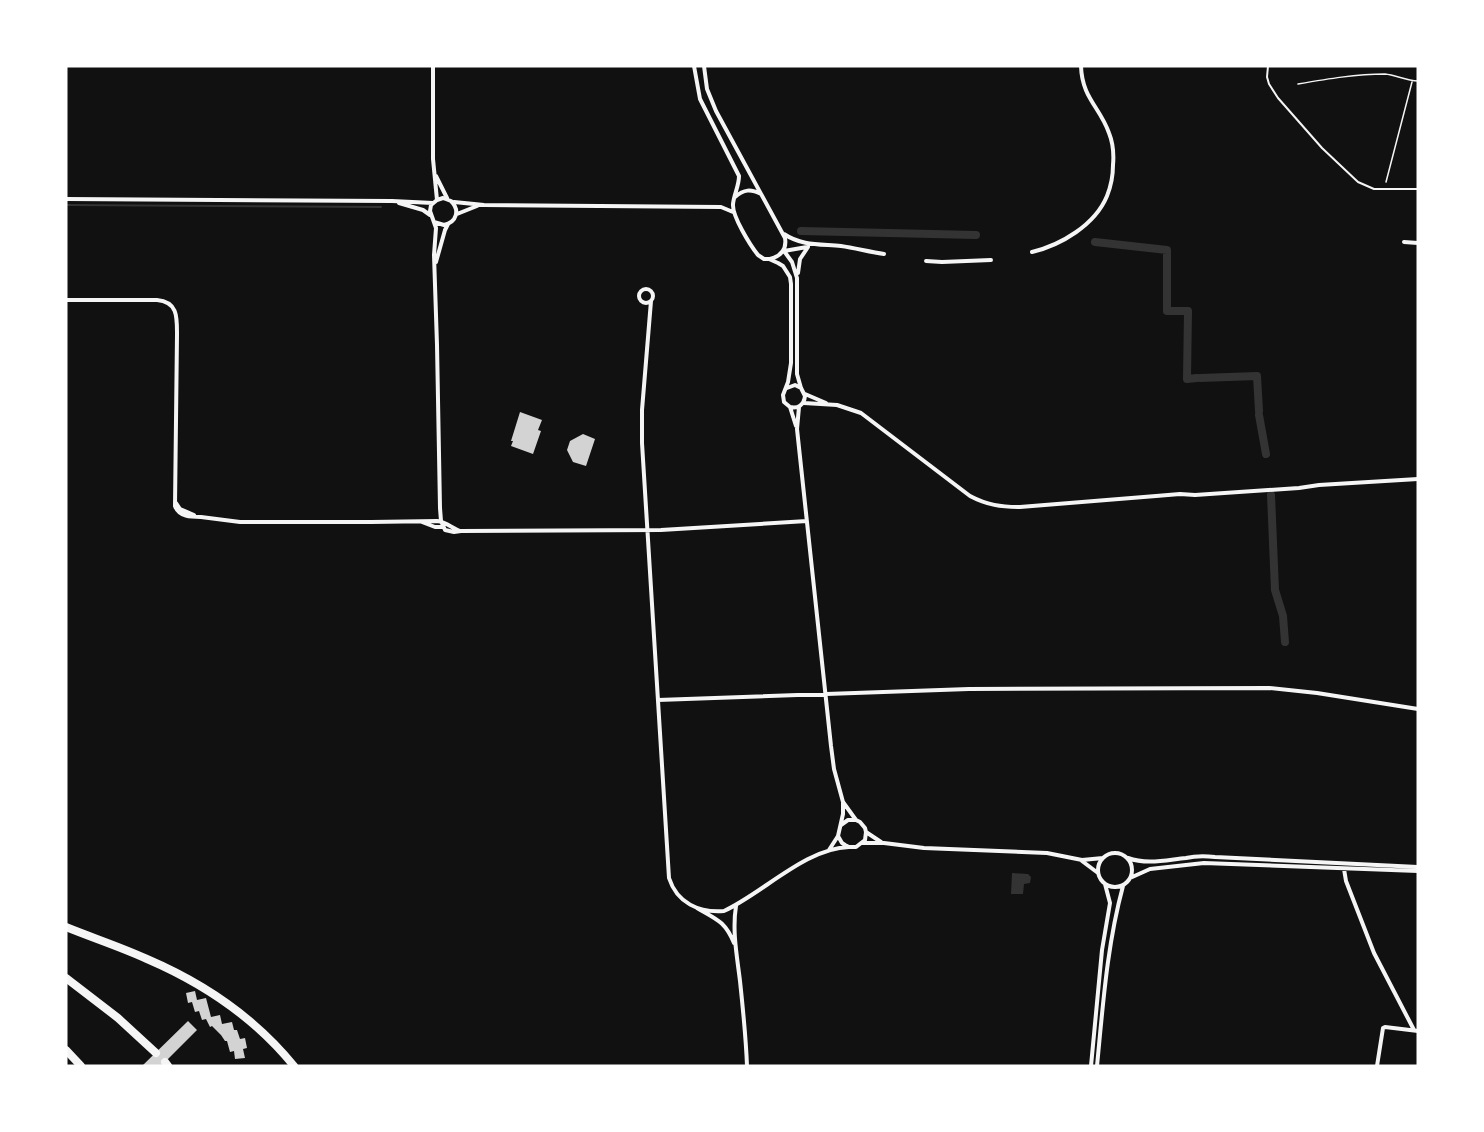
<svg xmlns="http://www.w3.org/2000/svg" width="1484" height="1132" font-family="Helvetica,sans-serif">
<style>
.water{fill:#333}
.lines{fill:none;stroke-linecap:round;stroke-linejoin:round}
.stream{stroke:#333;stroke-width:2}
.canal{stroke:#333;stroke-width:8}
.building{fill:#d3d3d3}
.path{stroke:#f5f5f5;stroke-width:1.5}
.service{stroke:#f5f5f5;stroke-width:2}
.minor{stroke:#f5f5f5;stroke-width:4}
.motorway{stroke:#f5f5f5;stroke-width:8}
</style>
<rect width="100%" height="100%" fill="#111"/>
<!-- water -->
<path class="water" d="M1012,873l16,1 3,3 -1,6 -6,1 -1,10h-12z"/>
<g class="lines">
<!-- stream -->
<path class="stream" d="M66,205l315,2"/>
<!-- canal -->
<path class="canal" d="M801,231l175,4
M1095,242l72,8v61h21l-1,68 10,-1
M1200,378l57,-2 2,35
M1259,415l7,39
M1271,495l4,95 8,26 2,26"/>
</g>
<!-- building -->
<path class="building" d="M520,412l22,8 -4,10 3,1 -8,23 -22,-8 2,-5h-2z
M583,434l12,5 -9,27 -13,-4 -6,-12 3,-9z
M195,991l2,9 9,-2 5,19 9,-2 2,9 10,-2 2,8h3l3,9 5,-1 2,10 -4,1 2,9 -10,1 -1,-8 -4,1 -3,-11h-2l-4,-6 -9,-9 -2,1 -4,-8 -4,1 -3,-9 -4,1 -3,-10 -4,1 -2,-10z
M188,1021l9,9 -36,36h-19z"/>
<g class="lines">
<!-- path -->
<path class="path" d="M1298,84c29,-5 58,-10 87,-10 11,1 21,7 33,7
M1386,182l26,-100"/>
<!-- service -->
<path class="service" d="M1268,66l-1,11 2,7 9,14 44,50 36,34 16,7h44"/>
<!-- minor -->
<path class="minor" d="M433,66v93l4,41
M694,66l6,33 39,77c0,10 -5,18 -6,28 -1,12 17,41 25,51l6,4h5l9,4 5,3 7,11 1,7v79l-3,19 -5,13 1,7 6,5 6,19
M704,66l3,23 9,22 69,127c2,12 -4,18 -15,21
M436,176l11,22
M735,197c9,-8 16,-8 26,-3
M66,199l326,2 41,2
M454,202l30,3 237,2 12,5
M399,203l24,7 7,5
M457,214l20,-8
M434,222l10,3c13,-3 16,-15 7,-24l-8,-3 -6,2 -6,5 -1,6 6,17 -2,27 3,90 3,163 1,13 4,9 9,2 7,-1 200,-1 146,-9
M784,234c18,12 36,10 57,12 14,2 29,6 43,8
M1404,242l14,1
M784,251l8,11 5,16v96l4,14 4,8c-1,9 -7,13 -15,11
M784,251l23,-4
M1032,252c29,-7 63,-27 75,-56 4,-10 6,-21 6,-31 1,-11 0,-22 -4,-32 -9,-26 -27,-35 -28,-67
M926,261l16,1 49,-2
M436,262l9,-32 3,-6
M798,273l2,-14 8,-12
M639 296a7 7 0 1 1 14 0a7 7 0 1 1-14 0Z
M66,300h91c21,2 20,17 20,35l-2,171c4,11 16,11 26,11
M651,301l-9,109v33l27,435c8,25 30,35 55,33 39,-18 82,-63 125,-64
M787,388l8,-3 6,3
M805,394l21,9
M804,403l33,2 24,8 109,83c17,9 31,11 50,11l136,-11 24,-2 15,1 104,-7 20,-3 99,-6
M799,407l-2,22 34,317 3,23 9,33v12l-5,22 4,7 3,2 4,2h7l9,-7 1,-8 -1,-4 -5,-6 -4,-2 -13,-18
M176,503l4,6 14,6
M201,517l39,5h131l66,-1c9,1 15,7 23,10
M422,522l13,5h8
M658,700l311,-11 300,-1 48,5 101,16
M841,825l7,-5h8
M866,832l15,10
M862,843h22l40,5 123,5 35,7 21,-2
M829,850l9,-14
M1098 870a17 17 0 1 1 34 0a17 17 0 1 1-34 0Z
M1128,858c19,7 38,2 58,0 9,-2 19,-2 29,-1l203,10
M1082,861l16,12
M1344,869l2,12 28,72 40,77
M1130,878l20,-9 54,-6 214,8
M736,906c-4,25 1,50 4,75 3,28 6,57 7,85
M697,908c19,11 28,13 37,35
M1091,1066l11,-116 8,-47 -5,-19
M1097,1066c6,-61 10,-121 26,-180
M1377,1066l6,-38 2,-1 33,4"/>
<!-- motorway -->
<path class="motorway" d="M66,927c27,11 55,20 81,32 56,24 108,59 147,107
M66,978l52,40 38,35
M66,1050l15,16
M165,1062l3,4"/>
</g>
<!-- border -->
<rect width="1484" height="1132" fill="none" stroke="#ffffff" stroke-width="135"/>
</svg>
